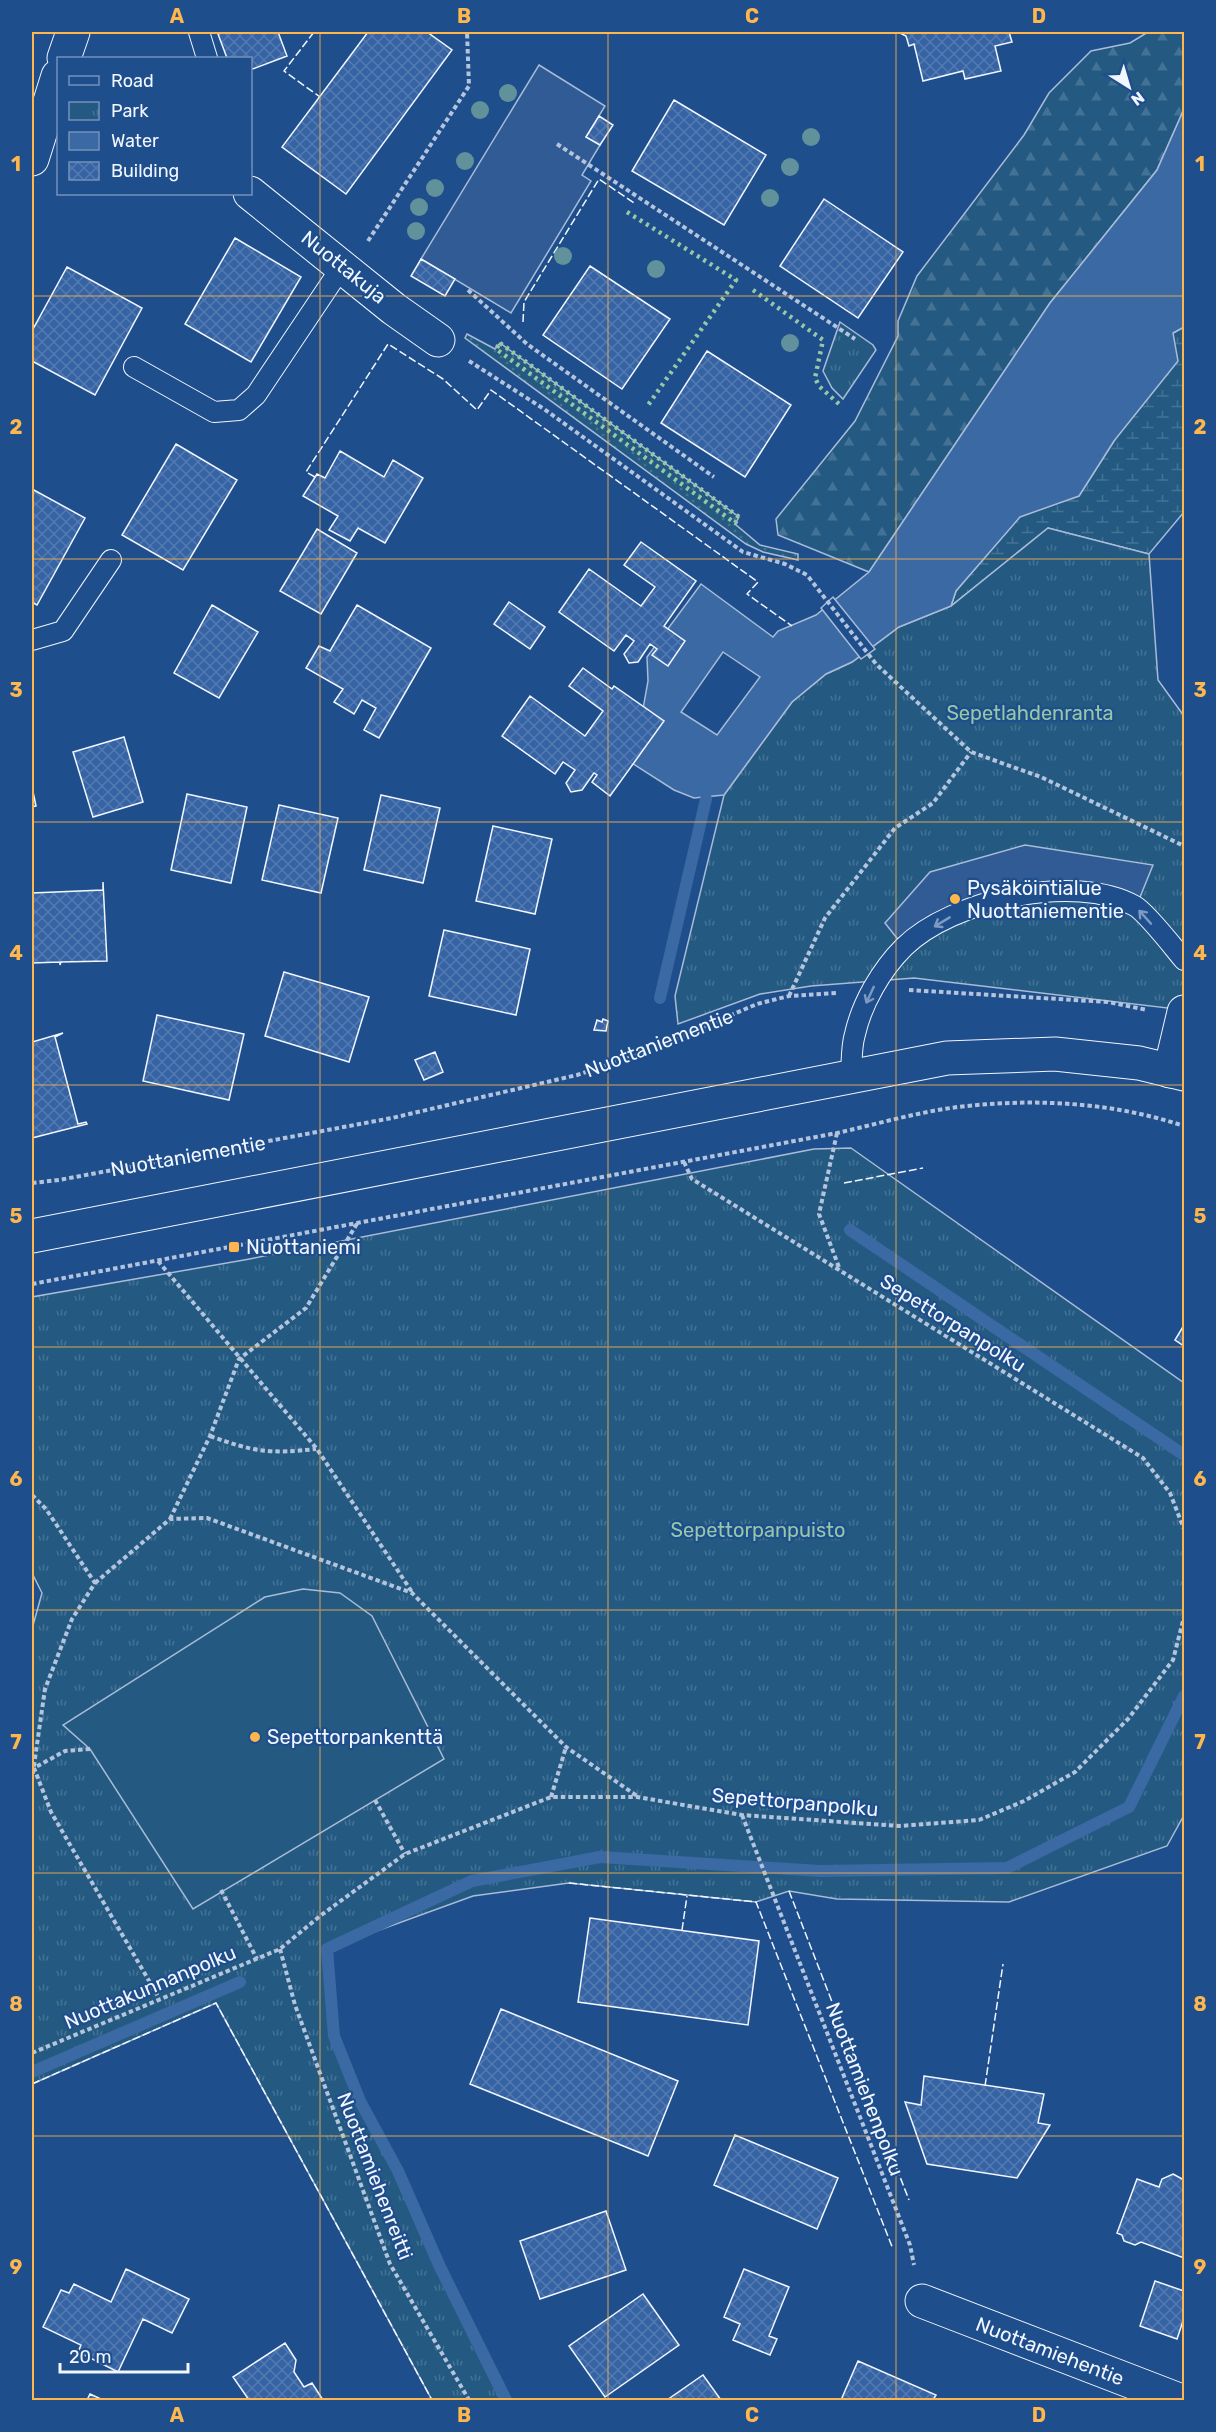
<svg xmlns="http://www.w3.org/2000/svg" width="1216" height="2432" font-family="Rubik,sans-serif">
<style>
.grass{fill:url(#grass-dots);stroke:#a8bbd7;stroke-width:1.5}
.forest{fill:url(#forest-firs);stroke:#a8bbd7;stroke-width:1.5}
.wetland{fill:url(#wetland-marsh);stroke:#a8bbd7;stroke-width:1.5}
.park{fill:url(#park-tufts);stroke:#a8bbd7;stroke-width:1.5}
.garden{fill:#245a82;stroke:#a8bbd7;stroke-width:1.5}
.parking{fill:#305b95;stroke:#a8bbd7;stroke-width:1.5}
.water{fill:#3b69a3;stroke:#a8bbd7;stroke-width:1.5;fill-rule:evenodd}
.pier{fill:#1f4e8c;stroke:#a8bbd7;stroke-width:1.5}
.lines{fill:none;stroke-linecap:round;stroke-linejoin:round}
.stream{stroke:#3b69a3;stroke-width:12}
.building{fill:url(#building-cross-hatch);stroke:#f2f6ff;stroke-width:1.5}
.service-casing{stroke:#f2f6ff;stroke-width:22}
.minor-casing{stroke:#f2f6ff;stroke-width:35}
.secondary-casing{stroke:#f2f6ff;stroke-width:35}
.path{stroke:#b3c4dc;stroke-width:4;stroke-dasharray:4.5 3;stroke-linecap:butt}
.service{stroke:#1f4e8c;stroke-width:20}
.minor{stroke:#1f4e8c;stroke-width:33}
.secondary{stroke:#1f4e8c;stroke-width:33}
.hedge{stroke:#97c8a6;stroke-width:4.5;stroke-dasharray:3 4.5;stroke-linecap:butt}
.fence{stroke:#f2f6ff;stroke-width:1.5;stroke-dasharray:8 3;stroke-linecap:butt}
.tree{fill:#61919a}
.oneway{stroke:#7e9ac0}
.grid{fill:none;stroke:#ffb74d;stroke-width:1.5;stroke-opacity:0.55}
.poi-dot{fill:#ffb74d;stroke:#1f4e8c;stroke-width:2}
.labels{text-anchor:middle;stroke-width:4.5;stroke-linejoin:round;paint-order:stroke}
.street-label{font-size:20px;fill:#f2f6ff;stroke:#1f4e8c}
.park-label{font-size:20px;fill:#97c8a6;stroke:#1f4e8c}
.poi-label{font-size:20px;fill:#f2f6ff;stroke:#1f4e8c;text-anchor:start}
.neatline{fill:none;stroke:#ffb74d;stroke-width:2}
.grid-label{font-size:20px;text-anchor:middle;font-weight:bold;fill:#ffb74d}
</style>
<defs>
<pattern id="grass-dots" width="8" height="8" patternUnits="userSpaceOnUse" patternTransform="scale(1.5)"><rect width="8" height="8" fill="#245a82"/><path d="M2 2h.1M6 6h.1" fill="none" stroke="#447295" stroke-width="1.8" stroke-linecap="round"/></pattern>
<pattern id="forest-firs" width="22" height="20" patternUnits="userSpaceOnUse" patternTransform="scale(1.5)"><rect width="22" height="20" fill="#245a82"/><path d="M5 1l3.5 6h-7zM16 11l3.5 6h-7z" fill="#447295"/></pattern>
<pattern id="wetland-marsh" width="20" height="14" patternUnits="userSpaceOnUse" patternTransform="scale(1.5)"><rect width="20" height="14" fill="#245a82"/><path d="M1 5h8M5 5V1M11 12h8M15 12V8" fill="none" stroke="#447295"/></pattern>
<pattern id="park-tufts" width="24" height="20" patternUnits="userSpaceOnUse" patternTransform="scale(1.5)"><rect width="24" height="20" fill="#245a82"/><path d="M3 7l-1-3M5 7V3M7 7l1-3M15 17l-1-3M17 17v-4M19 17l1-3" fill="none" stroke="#447295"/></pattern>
<pattern id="building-cross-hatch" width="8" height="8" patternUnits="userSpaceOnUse" patternTransform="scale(1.5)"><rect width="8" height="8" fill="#3563a3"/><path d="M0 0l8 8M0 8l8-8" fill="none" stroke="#537ab1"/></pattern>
</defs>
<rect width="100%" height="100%" fill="#1f4e8c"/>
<!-- grass -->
<path class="grass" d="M467,334l28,15 5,-6 239,174 -4,7 25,21 38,9v6l-35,-8 -17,-8 -281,-206z"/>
<!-- forest -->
<path class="forest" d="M1148,32h36v77l-27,61 -107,133 -181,269 -91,-37 -2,-16 79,-98 43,-85v-15l19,-45 107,-141 25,-42 42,-42 39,-8z"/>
<!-- wetland -->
<path class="wetland" d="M1184,327v185l-35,42 -101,-26 -97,78 5,-15 64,-75 59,-20 35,-55 59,-108z"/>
<!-- park -->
<path class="park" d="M840,322l33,23 3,5 -33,49 -11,-11 -9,-17z
M1048,528l101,26 9,126 26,36v294l-270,-32 -103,8 -51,8 -82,30 -3,-28 49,-201 68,-93 34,-28 26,-12 47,-35 52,-21z
M851,1148l333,235v432l-17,31 -158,56 -172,-3 -48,-8 -33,11 -187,-19 -96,13 -146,53 7,87 26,65 38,70 42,96 66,133h-74l-216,-397 -184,81v-455l10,-36 -10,-20v-276l212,-37 570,-111z"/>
<!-- garden -->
<path class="garden" d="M303,1589l37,4 32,23 72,143 -251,150 -103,-160 -27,-24 202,-128z"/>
<!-- parking -->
<path class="parking" d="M539,65l66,41 -19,31 14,8 -18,30 9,6 -80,132 -90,-54z
M1025,845l128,20 -17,42 -108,-15 -124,55 -19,-24 45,-51z"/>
<!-- water -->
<path class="water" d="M1184,109v218l-11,6 5,28 -64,80 -35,55 -59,21 -64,74 -5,15 -52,21 -47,35 -26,12 -34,28 -68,93 -30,3 -20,-8 -61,-39 30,-42 5,-28 -1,-24 54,-73 72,53 5,-6 38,-16 53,-43 181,-269 107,-133zM723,652l37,25 -43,58 -36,-23z"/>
<!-- pier -->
<path class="pier" d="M833,597l42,52 -14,10 -40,-51z"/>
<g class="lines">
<!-- stream -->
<path class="stream" d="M660,998l46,-199
M850,1230l334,225
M32,2072l208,-90
M506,2400l-66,-133 -42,-96 -38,-70 -26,-65 -7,-87 145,-68 128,-24 220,14 187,-3 122,-61 55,-111"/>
</g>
<!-- building -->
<path class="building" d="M225,32h53l9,24 -37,14v-12h-23l-9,-24z
M368,32h59l25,18 -106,144 -64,-47z
M898,32h111l3,10 -17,4 6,25 -36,8 -2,-8 -40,10 -9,-37 -5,2 -3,-10z
M674,100l92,55 -42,70 -92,-54z
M599,116l14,9 -13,20 -14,-8z
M824,199l79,53 -45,66 -78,-52z
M235,238l66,39 -50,85 -66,-38z
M421,259l34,20 -10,17 -34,-20z
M590,266l80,53 -48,70 -79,-54z
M67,267l75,41 -47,87 -63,-34v-30z
M707,351l84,54 -46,72 -84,-54z
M176,444l61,36 -54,90 -61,-35z
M340,451l44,26 9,-17 30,18 -38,65 -27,-15 -8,13 -21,-11 9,-14 -35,-20 14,-22 8,4z
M32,489l53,29 -48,87 -5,-3z
M317,529l40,24 -36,61 -41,-23z
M641,542l55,39 -32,45 21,15 -17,25 -16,-11 5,-6 -7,-5 -12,18 -9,1 -5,-9 10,-13 -8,-6 -12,16 -55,-39 30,-43 52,37 14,-19 -31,-22z
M509,602l36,25 -15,22 -36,-25z
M212,605l46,27 -39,66 -45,-25z
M357,605l74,43 -52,90 -15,-8 12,-22 -14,-8 -8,14 -20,-12 9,-13 -37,-21 13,-22 11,5z
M583,668l29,21 2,-3 50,35 -54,75 -18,-14 5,-7 -3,-2 -12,17 -11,2 -5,-9 9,-13 -12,-8 -8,12 -53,-38 28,-40 55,40 18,-25 -34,-25z
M124,737l19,65 -50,15 -20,-65z
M32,787l4,19 -4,1z
M187,794l60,13 -16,76 -60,-13z
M381,795l59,13 -17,75 -59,-13z
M279,805l59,13 -17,75 -59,-13z
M493,826l59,13 -17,75 -59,-13z
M103,882l4,79 -46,1 -1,3v-3l-28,1v-70l71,-3z
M444,930l86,19 -14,66 -87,-19z
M284,972l85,25 -20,65 -84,-26z
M157,1015l87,19 -15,66 -86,-19z
M603,1019l5,2 -2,10 -12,-1 3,-10 5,2z
M63,1033l-8,4 23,87 8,-2 1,2 -55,14v-96z
M435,1052l8,20 -19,8 -9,-20z
M1184,1325v21l-9,-6z
M590,1918l169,23 -11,84 -170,-23z
M501,2009l177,72 -30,75 -178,-72z
M924,2076l120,18 -6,29 12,2 -33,53 -90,-14 -22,-62 16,3z
M735,2135l103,43 -21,51 -103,-44z
M1173,2174l11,6v78l-43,-16 -6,3 -11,-4 -2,-6 -5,-2 20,-54 22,8 3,-8z
M606,2211l20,59 -86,29 -20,-58z
M126,2269l63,30 -17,34 -29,-14 -25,53 -40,-20 3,-7 -38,-18 18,-37 8,3 5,-9 37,18z
M744,2269l45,18 -20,49 8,3 -7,16 -37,-15 7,-16 -16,-7z
M1155,2281l29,10v27l-7,21 -37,-13z
M643,2294l36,51 -74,52 -36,-51z
M285,2343l11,17 -2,12 10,15 8,-4 11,17h-74l-16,-23z
M858,2361l78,34 -3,5h-92z
M703,2375l18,25h-54z
M90,2394l13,6h-16z"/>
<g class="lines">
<!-- service casing -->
<g class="service-casing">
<path id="service" d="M199,32l8,26
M134,367l80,45 25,-2 17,-15 87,-130
M32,640l31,-9 48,-71
M851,1075c1,-13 0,-28 4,-41 7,-31 26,-64 49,-87 48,-47 171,-75 231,-41 13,8 38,41 49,54"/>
</g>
<!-- minor casing -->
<g class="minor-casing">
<path id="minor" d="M64,58l9,-26
M32,159l26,-83
M250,193l144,116 44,31
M1170,1071l14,-59
M922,2301l257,99"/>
</g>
<!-- secondary casing -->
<g class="secondary-casing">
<path id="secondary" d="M32,1236l915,-178 108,-4 84,9 45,11"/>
</g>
<!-- path -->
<path class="path" d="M557,144l298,195
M368,241l101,-155 -2,-54
M468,290l59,54 187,133
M469,361l75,48 199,143 42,12 22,11 69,89 95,88 70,25 143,69
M909,990l199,12 39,8
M789,996l36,-78 70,-90 38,-25 38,-51
M837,1133l-18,81 21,56
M684,1162l8,17 451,279 27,35 14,36
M32,1183l27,-3 333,-62 185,-43 64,-21 116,-50 32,-8 47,-3
M158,1261l159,188 95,143
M32,1284l805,-151c40,-9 81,-21 121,-26 76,-9 154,-5 226,19
M210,1436c44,16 60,18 106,13
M32,1495l14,14 49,74 -23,36 -27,70 -13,90
M170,1519l40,-83 29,-77 67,-51 52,-86
M95,1583l75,-64 37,-1 205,75 154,154 71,49
M90,1749l-25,2 -31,17 17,44 108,186
M551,1797l15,-50
M375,1800l30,54
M742,1815l168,430 4,20
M221,1890l36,69
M280,1949l15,56 95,259 79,136
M32,2053l248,-104 40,-33 85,-62 146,-57h86l105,18 157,11 80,-6 45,-19 51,-29 53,-53 45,-59 11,-43"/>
<!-- service -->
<use href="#service" class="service"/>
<!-- minor -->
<use href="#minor" class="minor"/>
<!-- secondary -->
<use href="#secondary" class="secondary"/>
<!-- hedge -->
<path class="hedge" d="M627,212l109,68 -90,128
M753,290l70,50 -8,38 4,8 20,18
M500,343l239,174 -4,6 -239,-174z"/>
<!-- fence -->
<path class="fence" d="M314,32l-30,39 36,26
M523,322l1,-20 75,-123 35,24
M315,477l-9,-5 82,-128 55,35 34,31 14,-20 267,192 -11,12 45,32
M844,1183l79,-15
M569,1883l187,19 137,347
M789,1891l120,309
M682,1930l5,-34
M32,2084l184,-81 216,397
M985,2086l18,-122"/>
</g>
<!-- trees -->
<g class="tree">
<circle cx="508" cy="93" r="9"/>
<circle cx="480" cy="110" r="9"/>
<circle cx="811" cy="137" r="9"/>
<circle cx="465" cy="161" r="9"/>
<circle cx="790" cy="167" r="9"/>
<circle cx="435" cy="188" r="9"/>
<circle cx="770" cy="198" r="9"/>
<circle cx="419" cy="207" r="9"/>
<circle cx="416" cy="231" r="9"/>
<circle cx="563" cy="256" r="9"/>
<circle cx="656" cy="269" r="9"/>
<circle cx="790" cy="343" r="9"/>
</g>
<!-- one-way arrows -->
<defs><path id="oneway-shaft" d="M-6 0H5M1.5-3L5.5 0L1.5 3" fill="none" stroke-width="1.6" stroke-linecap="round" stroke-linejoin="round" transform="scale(1.5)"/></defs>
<g class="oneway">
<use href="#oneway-shaft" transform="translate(1145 917) rotate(-132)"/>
<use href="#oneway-shaft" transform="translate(942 922) rotate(149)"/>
<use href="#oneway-shaft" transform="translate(870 995) rotate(115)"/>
</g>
<!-- grid -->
<path class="grid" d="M320,32v2368M608,32v2368M896,32v2368M32,296h1152M32,559h1152M32,822h1152M32,1085h1152M32,1347h1152M32,1610h1152M32,1873h1152M32,2136h1152"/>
<!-- markers -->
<g class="poi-dot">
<circle cx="955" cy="899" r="6"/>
<rect x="228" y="1241" width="12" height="12" rx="3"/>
<circle cx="255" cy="1737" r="6"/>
</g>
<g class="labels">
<!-- street labels -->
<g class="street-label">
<text transform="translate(344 267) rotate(39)" y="7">Nuottakuja</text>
<text transform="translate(659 1043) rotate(-21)" y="7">Nuottaniementie</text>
<text transform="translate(188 1156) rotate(-10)" y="7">Nuottaniementie</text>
<text transform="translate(953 1323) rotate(32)" y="7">Sepettorpanpolku</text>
<text transform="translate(795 1802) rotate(5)" y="7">Sepettorpanpolku</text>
<text transform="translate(150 1987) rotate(-23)" y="7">Nuottakunnanpolku</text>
<text transform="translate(865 2089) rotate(69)" y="7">Nuottamiehenpolku</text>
<text transform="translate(375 2176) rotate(69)" y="7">Nuottamiehenreitti</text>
<text transform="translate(1050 2351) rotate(21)" y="7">Nuottamiehentie</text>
</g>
<!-- park labels -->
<g class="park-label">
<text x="1030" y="720">Sepetlahdenranta</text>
<text x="758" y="1537">Sepettorpanpuisto</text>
</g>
<!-- poi labels -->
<g class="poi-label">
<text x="967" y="895">Pysäköintialue<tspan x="967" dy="23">Nuottaniementie</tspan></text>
<text x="246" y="1254">Nuottaniemi</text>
<text x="267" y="1744">Sepettorpankenttä</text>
</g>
</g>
<!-- border -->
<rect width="1216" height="2432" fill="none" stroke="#1f4e8c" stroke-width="66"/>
<!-- legend -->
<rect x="57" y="57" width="195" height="138" fill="#1f4e8c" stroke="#7391ba" stroke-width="1.5"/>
<rect x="69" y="76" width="30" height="9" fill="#1f4e8c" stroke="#7391ba" stroke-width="1.5"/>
<text x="111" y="87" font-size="18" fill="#f2f6ff">Road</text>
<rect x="69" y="102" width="30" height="18" fill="url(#park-tufts)" stroke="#7391ba" stroke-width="1.5"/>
<text x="111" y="117" font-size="18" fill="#f2f6ff">Park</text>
<rect x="69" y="132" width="30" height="18" fill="#3b69a3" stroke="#7391ba" stroke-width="1.5"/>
<text x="111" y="147" font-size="18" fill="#f2f6ff">Water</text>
<rect x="69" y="162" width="30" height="18" fill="url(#building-cross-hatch)" stroke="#7391ba" stroke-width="1.5"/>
<text x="111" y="177" font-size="18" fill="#f2f6ff">Building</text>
<!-- north arrow -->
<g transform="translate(1129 87) rotate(143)" stroke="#1f4e8c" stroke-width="4.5" paint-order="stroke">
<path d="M0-4.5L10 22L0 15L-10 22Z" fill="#f2f6ff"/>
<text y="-9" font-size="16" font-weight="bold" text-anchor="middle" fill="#f2f6ff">N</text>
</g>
<!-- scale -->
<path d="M60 2363v9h128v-9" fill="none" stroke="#f2f6ff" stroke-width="3"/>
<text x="69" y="2363" font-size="18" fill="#f2f6ff" stroke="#1f4e8c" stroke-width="4.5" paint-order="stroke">20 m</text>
<rect x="33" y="33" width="1150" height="2366" class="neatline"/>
<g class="grid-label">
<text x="177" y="23">A</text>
<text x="464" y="23">B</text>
<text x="752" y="23">C</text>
<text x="1039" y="23">D</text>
<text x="16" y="171">1</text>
<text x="1200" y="171">1</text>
<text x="16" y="434">2</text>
<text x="1200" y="434">2</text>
<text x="16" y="697">3</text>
<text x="1200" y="697">3</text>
<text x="16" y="960">4</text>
<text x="1200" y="960">4</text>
<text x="16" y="1223">5</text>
<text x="1200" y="1223">5</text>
<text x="16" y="1486">6</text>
<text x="1200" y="1486">6</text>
<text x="16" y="1749">7</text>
<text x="1200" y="1749">7</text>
<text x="16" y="2011">8</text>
<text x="1200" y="2011">8</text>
<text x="16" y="2274">9</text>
<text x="1200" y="2274">9</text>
<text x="177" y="2422">A</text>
<text x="464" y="2422">B</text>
<text x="752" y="2422">C</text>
<text x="1039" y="2422">D</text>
</g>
</svg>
